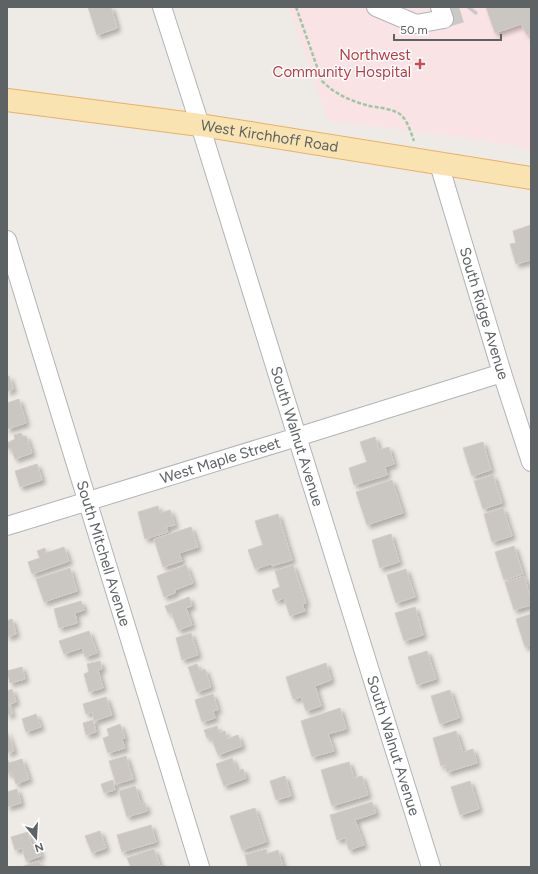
<svg xmlns="http://www.w3.org/2000/svg" width="538" height="874" font-family="Figtree,sans-serif">
<style>
.medical{fill:#fae3e4}
.building{fill:#cac6c2;stroke:#d3ccc4;filter:url(#shadow)}
.lines{fill:none;stroke-linecap:round;stroke-linejoin:round}
.minor-tunnel{stroke:#cac9c6;stroke-width:18;stroke-dasharray:18 9;stroke-linecap:butt}
.minor-casing{stroke:#b1b4b7;stroke-width:20}
.major-casing{stroke:#e7b166;stroke-width:24}
.path{stroke:#9fc7a5;stroke-width:2.5;stroke-dasharray:4 2;stroke-linecap:butt}
.minor{stroke:#fff;stroke-width:18}
.major{stroke:#f9e3b0;stroke-width:22}
.health-dot{fill:#e0444e;stroke:#fff;stroke-width:1.5}
.labels{text-anchor:middle;stroke-width:3;stroke-linejoin:round;paint-order:stroke}
.health-label{font-size:15px;fill:#be3a42;stroke:#fff;text-anchor:end}
.street-label{font-size:15px;fill:#5d6265;stroke:#fff}
</style>
<defs>
<filter id="shadow"><feDropShadow dx="3.5" dy="3.5" stdDeviation="2" flood-color="#0004"/></filter>
</defs>
<rect width="100%" height="100%" fill="#eeebe6"/>
<!-- medical -->
<path class="medical" d="M289,7h242v142l-72,-12 -131,-16z"/>
<!-- building -->
<path class="building" d="M88,7h23l6,21 -20,7z
M486,7h45v26l-4,2 -6,-11 -26,9z
M531,225v35l-15,4 -6,-20 6,-1 -3,-12z
M7,376h2l4,13 -6,3z
M19,399l7,24 -19,6v-26z
M21,433l2,4 3,-1 6,17 -17,6 -4,-11 -3,1 -1,-6 8,-4 -1,-4z
M375,437l4,13 10,-3 5,17 -9,3 2,8 -33,10 -5,-17 18,-6 -7,-20z
M483,442l8,28 -19,6 -9,-28z
M37,464l5,16 -22,7 -5,-16z
M493,475l9,28 -19,6 -9,-28z
M392,480l11,33 -36,12 -11,-33z
M158,506l2,7 10,-3 5,15 -9,2 2,5 -23,7 -7,-27z
M503,508l9,28 -20,6 -8,-28z
M278,514l14,46 -20,6 -1,-2 -16,5 -7,-19 15,-5 -8,-24z
M191,527l7,20 -19,6 3,8 -19,6 -9,-28z
M391,534l8,28 -19,6 -8,-28z
M514,546l9,28 -19,6 -9,-28z
M64,547l5,14 -37,13 -4,-12 12,-4 -3,-7 8,-3 1,5z
M186,565l7,18 -18,7v3l-11,4 -7,-21z
M293,565l13,38 -4,1 3,7 -15,5 -6,-18 -8,3 -4,-11 8,-3 -5,-16z
M70,568l7,23 -33,11 -8,-23z
M406,569l9,28 -19,6 -9,-28z
M524,576l7,23v6l-17,5 -9,-28z
M189,597l3,9 -6,2 6,17 -14,5 -7,-18 -3,1 -3,-7z
M81,601l3,9 -9,3 2,10 -18,5 -5,-19z
M415,607l8,28 -19,6 -9,-28z
M531,614v31l-6,2 -9,-28z
M12,619l4,15 -9,3v-16z
M89,631l8,22 -12,4 -3,-9 -18,6 -5,-13z
M191,633l7,22 -16,5 -6,-22z
M427,651l9,28 -19,6 -9,-28z
M100,661l2,8 -4,1 5,18 -14,4 -5,-18 5,-2 -2,-8z
M326,663l5,17 -16,6 6,20 -15,5 -5,-14 -8,2 -7,-22z
M197,664l3,7 5,-2 6,18 -14,5 -9,-25z
M22,667l3,12 -15,4 -3,-12z
M12,689l4,13 -7,2 3,10 -5,1v-24z
M450,690l9,28 -19,6 -9,-28z
M213,694l5,16 -5,1 2,7 -13,4 -7,-22z
M106,697l6,18 -18,6 -2,-9 -6,2 -3,-10z
M340,708l6,21 -18,5 6,17 -22,6 -11,-36z
M36,714l5,13 -15,5 -4,-13z
M93,720l3,12 -10,3 -3,-12z
M120,724l5,14 -3,1 3,9 -17,5 -5,-15 6,-2 -2,-7z
M217,726l2,7 6,-2 2,8 11,-4 4,11 -24,9 -7,-18 -4,1 -3,-8z
M7,731l7,20 -7,2z
M456,731l7,21 10,-3 4,14 -30,9 -2,-7 -4,1 -8,-28z
M126,756l7,23 -17,5 -7,-23z
M7,758l2,5 13,-4 7,20 -13,5 -4,-12 -5,2z
M232,758l5,13 6,-2 3,9 -22,8 -8,-22z
M349,762l5,16 8,-2 6,19 -36,11 -11,-36z
M285,776l6,20 -15,4 -6,-19z
M113,780l2,10 -11,3 -3,-9z
M470,781l9,28 -19,6 -9,-28z
M135,786l6,18 4,-1 2,8 -20,6 -8,-26z
M17,789l4,14 -14,4v-15z
M372,802l4,11 -21,7 9,25 -15,5 -4,-12 -8,2 -7,-25z
M255,808l11,34 -24,8 -12,-34z
M151,825l5,17 -34,10 -5,-17z
M100,831l6,17 -14,5 -7,-17z
M28,832l5,17 5,-2 3,9 -15,5 -4,-13 -7,2 -4,-13z
M154,849l6,17 4,-1 1,2h-34l-4,-9z
M266,849l1,5 11,-4 5,17h-35l-3,-12z
M39,861l2,6h-20z"/>
<g class="lines">
<!-- minor-tunnel -->
<path class="minor-tunnel" d="M444,19l23,-7 4,-5"/>
<!-- minor casing -->
<g class="minor-casing">
<g id="minor">
<path id="s1" d="M162,7l38,118 231,742"/>
<path d="M376,7l40,17 28,-5 -4,-12"/>
<path id="s2" d="M439,164l63,209 29,89"/>
<path id="s3" d="M7,240l193,627"/>
<path id="s4" d="M7,526l290,-89 205,-64"/>
</g>
</g>
<!-- major casing -->
<g class="major-casing">
<g id="major">
<path id="s5" d="M7,100l193,25 331,53"/>
</g>
</g>
<!-- path -->
<path class="path" d="M296,7l26,74c13,13 27,19 44,24 10,3 29,3 36,11 6,6 9,17 12,25"/>
<!-- minor -->
<use href="#minor" class="minor"/>
<!-- major -->
<use href="#major" class="major"/>
</g>
<!-- markers -->
<path class="health-dot" d="M418 58h4v4h4v4h-4v4h-4v-4h-4v-4h4z"/>
<g class="labels">
<!-- health labels -->
<g class="health-label">
<text x="411" y="60">Northwest<tspan x="411" dy="17">Community Hospital</tspan></text>
</g>
<!-- street labels -->
<g class="street-label">
<text dy="5" stroke="none"><textPath href="#s5" startOffset="265">West Kirchhoff Road</textPath></text>
<text dy="5" stroke="none"><textPath href="#s2" startOffset="156">South Ridge Avenue</textPath></text>
<text dy="5" stroke="none"><textPath href="#s1" startOffset="450">South Walnut Avenue</textPath></text>
<text dy="5" stroke="none"><textPath href="#s4" startOffset="223">West Maple Street</textPath></text>
<text dy="5" stroke="none"><textPath href="#s3" startOffset="328">South Mitchell Avenue</textPath></text>
<text dy="5" stroke="none"><textPath href="#s1" startOffset="774">South Walnut Avenue</textPath></text>
</g>
</g>
<!-- border -->
<rect width="538" height="874" fill="none" stroke="#5d6265" stroke-width="16"/>
<!-- north arrow -->
<g transform="translate(36 838) rotate(162)" stroke="#ffffff" stroke-width="3" paint-order="stroke">
<path d="M0-3L7 15L0 10L-7 15Z" fill="#5d6265"/>
<text y="-6" font-size="11" font-weight="bold" text-anchor="middle" fill="#5d6265">N</text>
</g>
<!-- scale -->
<path d="M394 34v6h107v-6" fill="none" stroke="#5d6265" stroke-width="2"/>
<text x="400" y="34" font-size="12" fill="#5d6265" stroke="#ffffff" stroke-width="3" paint-order="stroke">50 m</text>
</svg>
